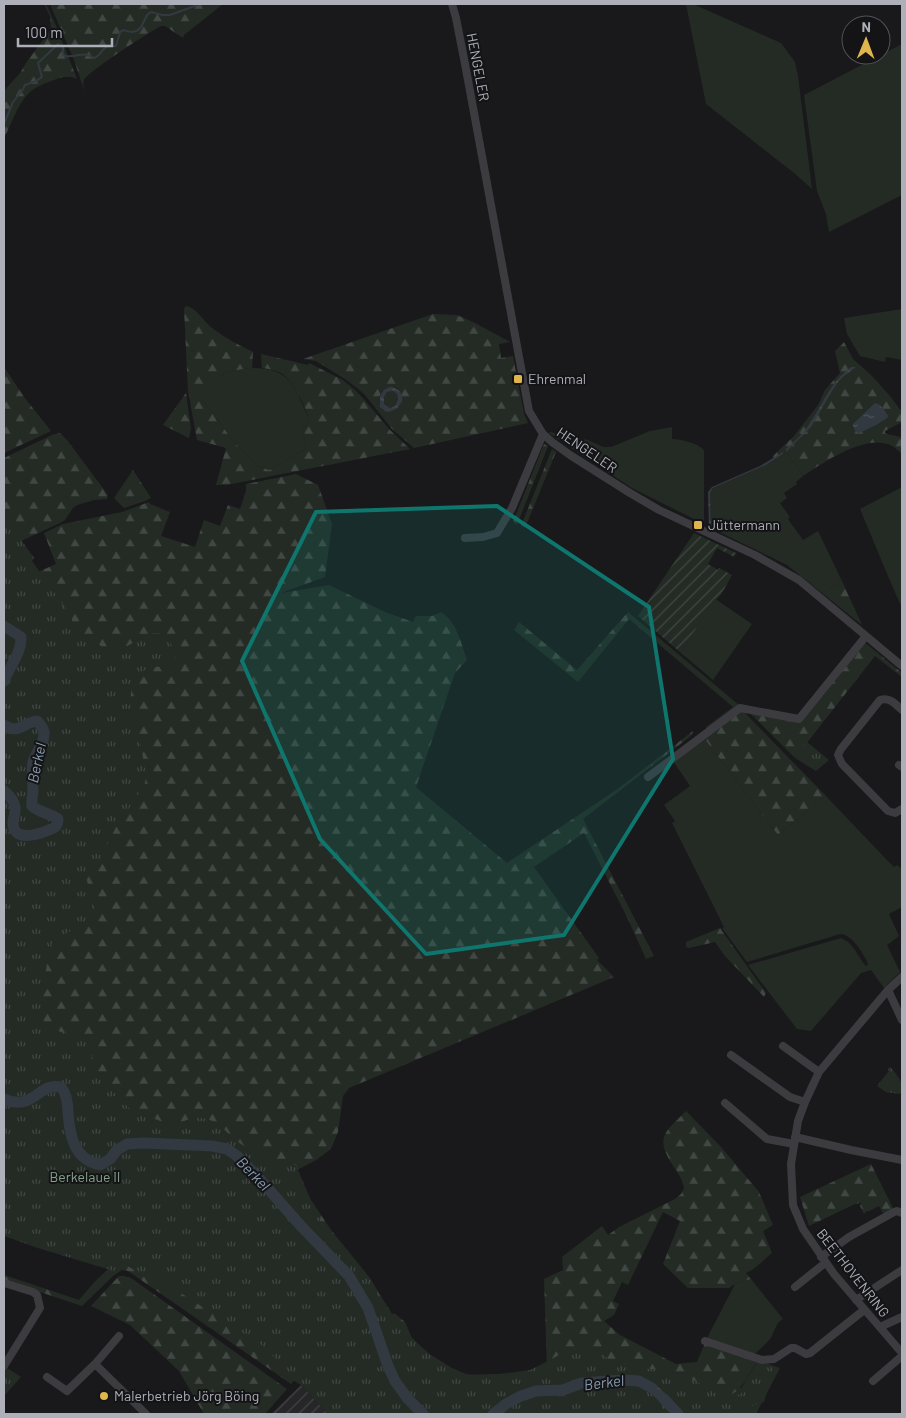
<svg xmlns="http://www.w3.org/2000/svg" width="906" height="1418" font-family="Barlow,sans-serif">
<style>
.industrial{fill:url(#industrial-furrows)}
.grass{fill:#242b25}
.forest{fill:url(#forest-firs);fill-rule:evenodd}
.park{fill:url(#park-tufts)}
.garden{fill:url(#garden-furrows)}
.water{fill:url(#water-ripples);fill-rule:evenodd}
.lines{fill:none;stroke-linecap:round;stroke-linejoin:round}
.stream{stroke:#333940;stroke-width:2}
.river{stroke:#333940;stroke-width:11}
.street{stroke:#3b3b40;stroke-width:8}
.marked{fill:#0f766e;fill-opacity:0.2;stroke:#0f766e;stroke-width:4;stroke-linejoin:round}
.poi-dot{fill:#dfb54e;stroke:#141416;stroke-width:2}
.labels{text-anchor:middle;stroke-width:4;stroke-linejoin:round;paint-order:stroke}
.street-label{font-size:14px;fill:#adb0b9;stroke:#141416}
.poi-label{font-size:14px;fill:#adb0b9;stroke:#141416;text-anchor:start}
.park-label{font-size:14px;fill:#86a289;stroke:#141416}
.water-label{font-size:15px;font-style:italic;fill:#889cb0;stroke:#141416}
</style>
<defs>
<pattern id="industrial-furrows" width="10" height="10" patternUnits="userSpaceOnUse" patternTransform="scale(1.25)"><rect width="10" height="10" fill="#262528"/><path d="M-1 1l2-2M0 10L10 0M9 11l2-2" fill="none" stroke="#434245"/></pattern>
<pattern id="forest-firs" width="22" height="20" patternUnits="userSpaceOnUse" patternTransform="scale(1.25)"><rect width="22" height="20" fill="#242b25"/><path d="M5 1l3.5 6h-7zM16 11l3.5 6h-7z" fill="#414743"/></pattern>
<pattern id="park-tufts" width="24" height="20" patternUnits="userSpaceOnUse" patternTransform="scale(1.25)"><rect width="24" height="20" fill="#242b25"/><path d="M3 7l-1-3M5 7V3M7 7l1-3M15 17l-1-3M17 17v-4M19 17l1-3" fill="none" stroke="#414743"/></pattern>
<pattern id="garden-furrows" width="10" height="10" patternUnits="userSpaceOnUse" patternTransform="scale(1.25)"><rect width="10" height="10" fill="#242b25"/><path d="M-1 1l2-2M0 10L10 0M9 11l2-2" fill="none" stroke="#414743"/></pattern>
<pattern id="water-ripples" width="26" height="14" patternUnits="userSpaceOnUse" patternTransform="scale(1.25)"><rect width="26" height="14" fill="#333940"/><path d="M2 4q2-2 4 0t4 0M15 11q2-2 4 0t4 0" fill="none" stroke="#4e535a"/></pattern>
</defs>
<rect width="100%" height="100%" fill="#19191b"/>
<!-- industrial -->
<path class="industrial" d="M301,1385l27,29h-57z"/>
<!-- grass -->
<path class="grass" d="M686,4h7l88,39 14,19 3,14 14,113 -18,-16 -88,-69z
M902,44v151l-73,37 -3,-18 -9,-23 -13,-96z
M902,309v51l-16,-3 -1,5 -25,-6 -13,-22 -3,-16z
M252,368c42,1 41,19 58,52l-8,9 5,19 -38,22 -13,-5 -21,-22 -32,-42 -2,-5c11,-21 29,-26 51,-28z
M393,391l4,3 1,5 -3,7 -5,2 -6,-4v-7l3,-5z
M672,427v12c9,0 25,4 32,11v74l-72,-36 -83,-55 1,-1 38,8 15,7h8l39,-16z
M786,452l17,24 -7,6 1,2 -13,9 3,5 -7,5 10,14 -2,2 15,21 15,-9 24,50 -20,12 -35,-28 -76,-37 -1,-35 3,-5 53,-23z
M902,487v121c-15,-33 -28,-66 -42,-99z
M714,598l38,26 -39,56 -32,-27z
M704,738l74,97 48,-39 59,62 9,9 3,-2 5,4v38l-13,7 10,22 -12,9 13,27 -16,16 -13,-18 -10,3 -50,58 -14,-2 -49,-64 93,-27c13,5 16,18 25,28l2,-1 -1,-4c-6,-10 -14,-26 -27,-27l-93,28 -25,-34 12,-5 -10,4 -52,-104 3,-2 -11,-16 26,-19 -17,-25z
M751,1279l32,40c-8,4 -8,13 -13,20 -5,6 -12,12 -18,17l-45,-18 28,-54z
M759,1361l21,7 -24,46h-63l49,-27 15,-25z"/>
<!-- forest -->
<path class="forest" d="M44,4h2l11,24 20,51c-8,-4 -16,-2 -23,1 -9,3 -19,7 -25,13 -10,9 -19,33 -25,46v-48l16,-18 6,-10 25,-34 -1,-13z
M50,4h173l-39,31 -1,3 -18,-12h-4c-10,5 -75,47 -77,54 -2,6 1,14 3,19l-13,-39z
M186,306c11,2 17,15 26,22 13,10 27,17 41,24l-1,16c-22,2 -40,7 -50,28l1,5 32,42 21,22 13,5 38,-22 -5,-19 8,-9c-6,-14 -16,-40 -29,-47 -6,-3 -12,-4 -19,-5l-1,-14 47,11 1,-2 34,17 12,10 7,7 28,33 20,19 -184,36h-10l10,-37 -29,-8 -9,-49 -4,-82z
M433,314l24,1 18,8 35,19 -11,2 2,14 12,-2 11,58 4,9 -114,25 -22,-19 -27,-34 -8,-7 -12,-9 -29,-18 -13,-2zM397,388l5,10 -2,8 -14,6c-8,-4 -8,-14 -4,-21z
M844,342l9,17 19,17 17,19 13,17v10l-17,9v2c6,3 12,2 17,5v17c-22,-32 -76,6 -99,21l-17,-24 -3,2 -1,-1 -8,6 -1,-3 21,-20 24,-31 7,-15 15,-17 -5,-22z
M4,367l20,30 27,34 -47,22z
M186,393l5,35 -2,10 -26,-13z
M60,433l7,7 41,55 -1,4 -13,1 -17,5 -4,3 -9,13 -60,28v-91l48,-23z
M544,444l4,2 -31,79 -4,-3z
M552,449l4,3 -31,76 -4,-2z
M133,470l18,28 -6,3 -21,7 -10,-10z
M296,474l22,11 14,39 -7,53 -44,16 48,-8 56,27 28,10 3,-6h16l9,-4c16,10 20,31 26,48l-12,13 -39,114 91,76 112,-75 74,-57 -1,4 -109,84 71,137 -8,3 -19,-42 -43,-84 -50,34 65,91 -2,2 17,17 -265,111 -6,8 -5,36 -7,17 -15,11 -19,10 14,30 20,30 35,43 25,39 -12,-3 -226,-176 -111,-100 -31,-342 27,-119 18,-8 -12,-31 19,-9 59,-12 27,-10 1,2 20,8 -9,24 34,11 9,-27 16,6 8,-21 12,4 6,-18v-7z
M842,581l20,44 -40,-32z
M628,612l112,94 -34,24v-3l27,-20 -104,-88 -51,63 -64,-52 5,-8 58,48z
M864,642l38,31v4l-27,-21 -80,102 -47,-47 52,10z
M742,710l84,86 -48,39 -74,-97z
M720,928l46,65 -2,4 -39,-41 -10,-14 -26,6 -3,-1v-5z
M686,1111l35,36 38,45 14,33 -10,6 9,22c-9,7 -15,15 -26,20l5,6 -16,5 -6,4h-41l-25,-24 17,-43 -17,-9 -35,73 -6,-3 -9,19 6,3 -5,11 -10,6 16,14 56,29 21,-2 8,-19 52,19c-8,12 -13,25 -26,33l-251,19 -95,-93 9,-8 11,9 7,16 21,20 26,17 40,-1 48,-6 -3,-89 19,-9 -1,-13 40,-31 6,9 11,-8 56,-28 6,-5 3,-6c-2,-11 -7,-16 -12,-24 -18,-28 -5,-33 14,-53z
M871,1164l23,46 -10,5 -5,-9 -10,5h-2l-3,3 -4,-8 1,-3 -2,-1 -1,2h-3l-46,22 -9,-29z
M121,1262l8,1 17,3 156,105 -11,13 -163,-113 -6,-1 -9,6 -31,30 -78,-26v-5l75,25c14,-16 23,-29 42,-38z
M119,1276h5l7,2 156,111 -22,25h-61l-25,-43 -49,-46 -39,-19z"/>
<!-- park -->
<path class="park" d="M4,510l15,27 15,21 -2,3 39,55 4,19 3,2 4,-3h4c7,7 12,7 18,16 13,2 25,-4 35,-11h4l10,-6h9l8,7 7,25c-10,1 -24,1 -32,5 -16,8 -17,28 -10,42l10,57 1,9 -2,8 -29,43 -15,30 -14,17 2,9 5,8 1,17 -11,17 -9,2 -18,10 -6,7c-2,14 -12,63 -7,74 3,8 15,11 22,13 9,3 19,5 27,4 2,10 3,19 -4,27l17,22h4l9,11 11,11 43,18 22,-9 14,2 10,5 20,18 9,6 15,5 14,12h20l17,42 8,15 28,30 8,12 13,14 17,29 14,20 18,18 12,10 21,13 14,6 17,3 23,-2 24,-5 22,-11 13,-8h34l7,6 9,5 29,7h9l30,6 20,10 12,8 25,2 9,-11 11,-20 13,4 -9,34 -39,12h-397l-27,-29 -10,-6 -17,-22 -14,-13 -93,-60 -18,-10 -13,-3 -15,-9 -7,9 -76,-23 -34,-12z
M807,742l22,18 -13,11 -21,-13z
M890,1067c7,8 16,17 10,27l-14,-2 -9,-6 12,-15 -1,-2z
M7,1368l14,9 -17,19v-27z"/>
<!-- garden -->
<path class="garden" d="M694,533l42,20 -2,4 -17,-9 -9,16 10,6 1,-2 13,7 -10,18 -6,7 -2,-1 -33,54 -43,-37z"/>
<!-- water -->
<path class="water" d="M851,367h5l-12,9 -6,6 -6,9 -21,36 -25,25v-3c9,-8 18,-16 24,-26 14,-21 20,-40 41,-56z
M391,387c18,4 13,24 -5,25l-6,-5c-1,-10 0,-18 11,-20zM393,391l4,3 1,5 -3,7 -5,2 -6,-4v-7l3,-5z
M875,403c6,1 10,8 13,13l-1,2 -11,7 -17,8 -3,-1 -3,-6v-2z
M783,452v2l-17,11 -53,23 -3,5 1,35 -2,-1 -1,-35 4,-5 48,-21z
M640,1378c18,5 25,15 37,29l-6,6 -23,-23 -10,-5z"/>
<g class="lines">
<!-- stream -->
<path class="stream" d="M4,124l9,-22 10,-13 2,-4 11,-4 6,-4 -4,-14 20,-19 5,3v7l2,2c12,2 18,-6 29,2 7,-2 8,-11 15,-12 2,0 5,0 7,0l4,-14 4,-2c3,1 5,2 8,2 11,-1 11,-12 16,-18l3,-2 11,3h8l30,-11"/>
<!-- river -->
<path class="river" d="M4,626l17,11c1,15 -12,30 -17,44
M4,725c15,10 20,-3 33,-4 3,3 6,7 7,11 1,10 -8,21 -11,30 -2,11 0,18 0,29 0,5 -2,10 -1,15 8,7 18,7 26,13 0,7 -3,9 -9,11 -12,5 -36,12 -36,-7 0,-5 3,-10 2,-16 -1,-6 -6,-12 -11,-16
M4,1099c30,13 34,-17 57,-12 6,7 7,17 7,26 2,24 6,46 32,52l10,-6 7,-9 10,-6 17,-1 68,3 15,3 10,7 18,18 46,52 48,50 19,32 20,58 7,15 13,18 15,15
M664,1399l14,15
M493,1414l13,-10 15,-8 15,-5 27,-1 19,-7 41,-3 16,1 13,7"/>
<!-- street -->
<path class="street" d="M452,4l4,14 9,46 64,347 14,23 9,8 18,13 60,38 29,17 96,45 44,25 103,86
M465,538l18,-1 14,-4 15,-25 31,-74
M902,710c-7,-6 -12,-13 -22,-10l-39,49 -3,6 4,9 46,47 7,2 7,-4
M899,765l3,2
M648,777l92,-69 59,11 67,-83
M902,977l-14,13 -69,82 -14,30 -7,19 -7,43 2,41 10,24 31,45 68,79
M888,990l14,30
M783,1046l36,26
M731,1055l59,42 15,5
M725,1103l42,36 27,5
M795,1137l56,13 51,10
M821,1257l28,-20 45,-25 3,-1 5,2
M4,1283l29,9 4,3 3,13 -36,58
M795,1287l30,-24
M856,1300l46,-30
M880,1327l22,-10
M705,1341l57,19 12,-1 17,-11h4l11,6 4,-1 54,-43
M95,1364l51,50
M47,1377l20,14 28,-27 24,-28
M873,1381l29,-25"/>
</g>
<!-- marked area -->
<path class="marked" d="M497,506l152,101 24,152 -109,176 -138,19 -106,-115 -78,-178 74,-149z"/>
<!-- markers -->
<g class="poi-dot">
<rect x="513" y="374" width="10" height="10" rx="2.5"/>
<rect x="693" y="520" width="10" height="10" rx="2.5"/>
<circle cx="104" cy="1396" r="5"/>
</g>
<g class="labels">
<!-- street labels -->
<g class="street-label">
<text transform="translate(478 67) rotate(79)" y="5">HENGELER</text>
<text transform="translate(587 450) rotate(34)" y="5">HENGELER</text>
<text transform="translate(853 1273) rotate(52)" y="5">BEETHOVENRING</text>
</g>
<!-- poi labels -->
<g class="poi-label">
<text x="528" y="384">Ehrenmal</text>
<text x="708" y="530">Jüttermann</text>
<text x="114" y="1401">Malerbetrieb Jörg Böing</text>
</g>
<!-- park labels -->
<g class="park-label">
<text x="85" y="1182">Berkelaue II</text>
</g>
<!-- water labels -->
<g class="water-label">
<text transform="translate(37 763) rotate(-78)" y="5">Berkel</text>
<text transform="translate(253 1174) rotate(46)" y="5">Berkel</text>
<text transform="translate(604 1383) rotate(-7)" y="5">Berkel</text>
</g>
</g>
<!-- border -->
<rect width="906" height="1418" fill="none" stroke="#adb0b9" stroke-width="10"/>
<!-- north arrow -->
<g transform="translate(866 40) rotate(1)"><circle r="24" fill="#141416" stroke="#515257"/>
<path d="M0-4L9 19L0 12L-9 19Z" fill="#dfb54e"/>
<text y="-8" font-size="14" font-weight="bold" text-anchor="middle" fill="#adb0b9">N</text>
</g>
<!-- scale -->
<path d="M18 38v8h94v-8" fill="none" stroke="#adb0b9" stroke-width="2.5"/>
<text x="25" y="38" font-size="15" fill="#adb0b9" stroke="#141416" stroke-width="4" paint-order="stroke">100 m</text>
</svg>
